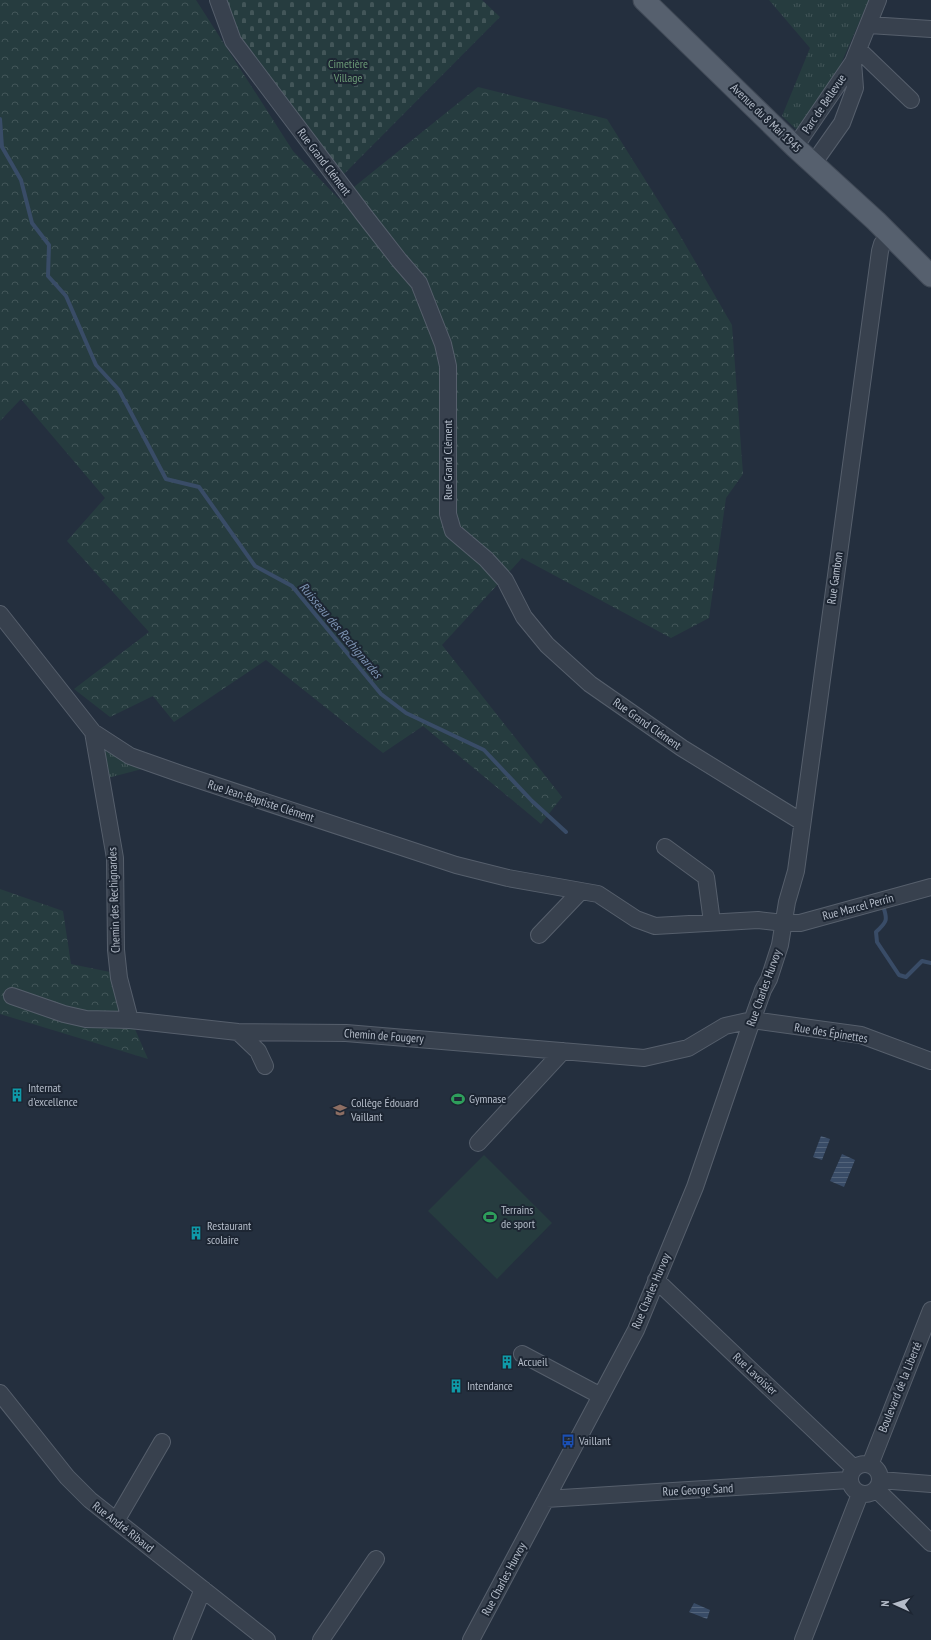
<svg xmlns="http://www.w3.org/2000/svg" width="931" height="1640" font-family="'PT Sans Narrow',sans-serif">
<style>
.grass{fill:url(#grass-tufts)}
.forest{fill:url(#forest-crowns)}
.cemetery{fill:url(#cemetery-stones)}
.pitch{fill:#263c3f}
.water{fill:url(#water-rules)}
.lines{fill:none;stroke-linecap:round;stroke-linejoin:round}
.stream{stroke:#394c67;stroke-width:4}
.minor-casing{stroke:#565f6c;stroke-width:18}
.major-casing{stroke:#414a57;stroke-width:23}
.minor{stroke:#38414e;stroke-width:16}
.major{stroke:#56606e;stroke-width:21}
.labels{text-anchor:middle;stroke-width:4;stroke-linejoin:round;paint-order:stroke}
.park-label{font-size:12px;fill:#6b9a76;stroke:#1d2633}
.street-label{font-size:12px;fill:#b4bcc9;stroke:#1d2633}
.poi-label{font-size:12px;fill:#b4bcc9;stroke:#1d2633;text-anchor:start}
.water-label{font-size:13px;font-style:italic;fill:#7c92b1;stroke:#1d2633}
</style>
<defs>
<pattern id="grass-tufts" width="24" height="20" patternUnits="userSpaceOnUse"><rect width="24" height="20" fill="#263c3f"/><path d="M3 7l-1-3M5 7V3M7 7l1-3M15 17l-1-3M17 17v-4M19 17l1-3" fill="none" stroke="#435659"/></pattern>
<pattern id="forest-crowns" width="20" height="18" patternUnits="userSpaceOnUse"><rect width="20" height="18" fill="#263c3f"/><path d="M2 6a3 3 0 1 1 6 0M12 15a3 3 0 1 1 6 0" fill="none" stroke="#435659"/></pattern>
<pattern id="cemetery-stones" width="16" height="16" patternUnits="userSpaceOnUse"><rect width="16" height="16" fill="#263c3f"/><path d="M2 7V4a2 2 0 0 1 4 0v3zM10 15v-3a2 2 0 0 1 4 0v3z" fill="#435659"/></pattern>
<pattern id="water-rules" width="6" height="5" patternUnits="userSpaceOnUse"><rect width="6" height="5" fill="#394c67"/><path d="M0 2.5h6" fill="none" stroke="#53647b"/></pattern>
</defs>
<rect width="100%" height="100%" fill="#242f3e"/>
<!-- grass -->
<path class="grass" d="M769,0h100l-29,66 -43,64 -15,-14 28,-68z
M99,747l43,22 -38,10z"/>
<!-- forest -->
<path class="forest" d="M0,0h196l97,151 46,48 139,-112 129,32 71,113 54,93 11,149 -17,24 -17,120 -38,20 -149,-80 -80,87 120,152 -21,27 -118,-98 -40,27 -117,-93 -92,62 -21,-26 -43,21 -36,-28 75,-57 -82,-91 38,-43 -84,-99 -21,22z
M0,889l63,22 8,53 39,8 38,87 -148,-45z"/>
<!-- cemetery -->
<path class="cemetery" d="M222,0h260l18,17 -159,160 -104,-138z"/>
<!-- pitch -->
<path class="pitch" d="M484,1155l68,68 -55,56 -69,-68z"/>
<!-- water -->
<path class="water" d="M821,1136l9,3 -8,21 -9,-3z
M842,1154l13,6 -11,27 -14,-6z
M694,1603l16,7 -3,9 -18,-7z"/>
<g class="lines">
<!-- stream -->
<path class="stream" d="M0,119l2,28 19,33 11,43 17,22 -1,31 18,20 30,69 23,25 47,89 33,8 56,79 37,20 89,108 25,19 78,37 48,51 34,31
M883,906c5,14 4,16 -7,26l1,10 22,33 7,2 16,-16 9,2"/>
<!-- minor casing -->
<g class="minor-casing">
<path id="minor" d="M218,0l15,41 131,174 35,45 20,23 24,61 5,22v148l5,17 33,28 19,21 19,37 23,28 43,39 92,64 120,74
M869,25l62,4
M859,50l52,50
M795,147l58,-85 25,-62
M813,164l29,-41 13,-35 -2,-26
M0,614l93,118 37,24 51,18 275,91 52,13 90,16 38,25 19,7 103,-6 26,3h16l131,-36
M93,732l22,126 1,92 3,28 11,42
M665,847l41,30 6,45
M539,935l42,-44
M12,996l52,18 22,5 44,1 108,12 108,1 298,25 44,-10 37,-22 27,-6 109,15 70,26
M238,1032l20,19 7,15
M478,1143l85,-92
M656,1280l198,188
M522,1354l79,42
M0,1393l67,84 23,23 177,140
M850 1479a15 15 0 1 1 30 0a15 15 0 1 1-30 0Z
M870,1465l61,-155
M880,1480l51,4
M876,1489l55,54
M546,1499l303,-19
M116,1521l46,-79
M182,1640l21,-51
M321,1640l55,-81
M471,1640l165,-310 59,-143 53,-155 15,-42 6,-11 11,-34 7,-43 9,-31 84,-620 2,-7 7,-9
M803,1640l57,-146"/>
</g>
<!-- major casing -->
<g class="major-casing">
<path id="major" d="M644,0l151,147 81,74 55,55"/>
</g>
<!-- minor -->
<use href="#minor" class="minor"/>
<!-- major -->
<use href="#major" class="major"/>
</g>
<!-- icons -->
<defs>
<g id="building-bare" transform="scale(1.08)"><path d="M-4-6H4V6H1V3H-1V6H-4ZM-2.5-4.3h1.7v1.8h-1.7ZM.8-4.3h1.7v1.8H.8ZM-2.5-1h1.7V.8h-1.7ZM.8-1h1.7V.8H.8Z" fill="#0f9aa8" stroke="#1d2633" stroke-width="2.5" paint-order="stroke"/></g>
<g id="stadium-bare" transform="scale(1.08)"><path d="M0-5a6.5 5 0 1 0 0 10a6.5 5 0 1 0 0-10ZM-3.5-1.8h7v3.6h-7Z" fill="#2e9e5b" stroke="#1d2633" stroke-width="2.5" paint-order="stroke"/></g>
<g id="school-bare" transform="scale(1.08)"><path d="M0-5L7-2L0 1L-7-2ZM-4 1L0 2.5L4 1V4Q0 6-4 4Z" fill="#8d6e63" stroke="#1d2633" stroke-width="2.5" paint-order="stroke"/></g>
<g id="bus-bare" transform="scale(1.08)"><path d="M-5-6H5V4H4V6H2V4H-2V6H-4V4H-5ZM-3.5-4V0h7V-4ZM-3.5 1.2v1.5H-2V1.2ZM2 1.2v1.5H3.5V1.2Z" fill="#1a4fb4" stroke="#1d2633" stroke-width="2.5" paint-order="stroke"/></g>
</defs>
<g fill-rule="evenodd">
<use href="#building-bare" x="17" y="1095"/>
<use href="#stadium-bare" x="458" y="1099"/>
<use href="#school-bare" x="340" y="1110"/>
<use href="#stadium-bare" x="490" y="1217"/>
<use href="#building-bare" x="196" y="1233"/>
<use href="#building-bare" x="507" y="1362"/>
<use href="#building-bare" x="456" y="1386"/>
<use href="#bus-bare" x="568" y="1441"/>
</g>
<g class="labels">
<!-- park labels -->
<g class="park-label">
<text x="348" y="68">Cimetière<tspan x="348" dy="14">Village</tspan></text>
</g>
<!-- street labels -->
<g class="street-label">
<text transform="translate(824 104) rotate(-56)" y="4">Parc de Bellevue</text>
<text transform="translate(766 118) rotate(44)" y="4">Avenue du 8 Mai 1945</text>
<text transform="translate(324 162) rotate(53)" y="4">Rue Grand Clément</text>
<text transform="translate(448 460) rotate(-90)" y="4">Rue Grand Clément</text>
<text transform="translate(835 578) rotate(-82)" y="4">Rue Gambon</text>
<text transform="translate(647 724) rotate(35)" y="4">Rue Grand Clément</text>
<text transform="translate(261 801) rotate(18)" y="4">Rue Jean-Baptiste Clément</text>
<text transform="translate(114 900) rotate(-92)" y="4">Chemin des Rechignardes</text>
<text transform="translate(858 907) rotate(-15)" y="4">Rue Marcel Perrin</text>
<text transform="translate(764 988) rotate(-70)" y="4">Rue Charles Hurvoy</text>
<text transform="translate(831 1033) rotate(9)" y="4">Rue des Épinettes</text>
<text transform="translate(384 1036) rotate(4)" y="4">Chemin de Fougery</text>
<text transform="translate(651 1291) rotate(-67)" y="4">Rue Charles Hurvoy</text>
<text transform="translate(755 1374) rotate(43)" y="4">Rue Lavoisier</text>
<text transform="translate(900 1387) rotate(-68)" y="4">Boulevard de la Liberté</text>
<text transform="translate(698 1490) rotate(-3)" y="4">Rue George Sand</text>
<text transform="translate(123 1527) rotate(38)" y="4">Rue André Ribaud</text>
<text transform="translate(504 1579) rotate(-62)" y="4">Rue Charles Hurvoy</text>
</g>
<!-- poi labels -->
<g class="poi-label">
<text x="28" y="1092">Internat<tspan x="28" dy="14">d'excellence</tspan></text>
<text x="469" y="1103">Gymnase</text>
<text x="351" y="1107">Collège Édouard<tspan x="351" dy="14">Vaillant</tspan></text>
<text x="501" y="1214">Terrains<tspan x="501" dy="14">de sport</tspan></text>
<text x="207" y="1230">Restaurant<tspan x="207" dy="14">scolaire</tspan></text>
<text x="518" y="1366">Accueil</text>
<text x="467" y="1390">Intendance</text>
<text x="579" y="1445">Vaillant</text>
</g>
<!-- water labels -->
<g class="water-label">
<text transform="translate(341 630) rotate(50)" y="5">Ruisseau des Rechignardes</text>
</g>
</g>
<!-- north arrow -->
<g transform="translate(895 1604) rotate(273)" stroke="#1d2633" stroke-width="3" paint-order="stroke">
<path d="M0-3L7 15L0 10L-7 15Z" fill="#b4bcc9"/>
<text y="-6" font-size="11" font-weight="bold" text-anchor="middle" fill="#b4bcc9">N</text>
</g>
</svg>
